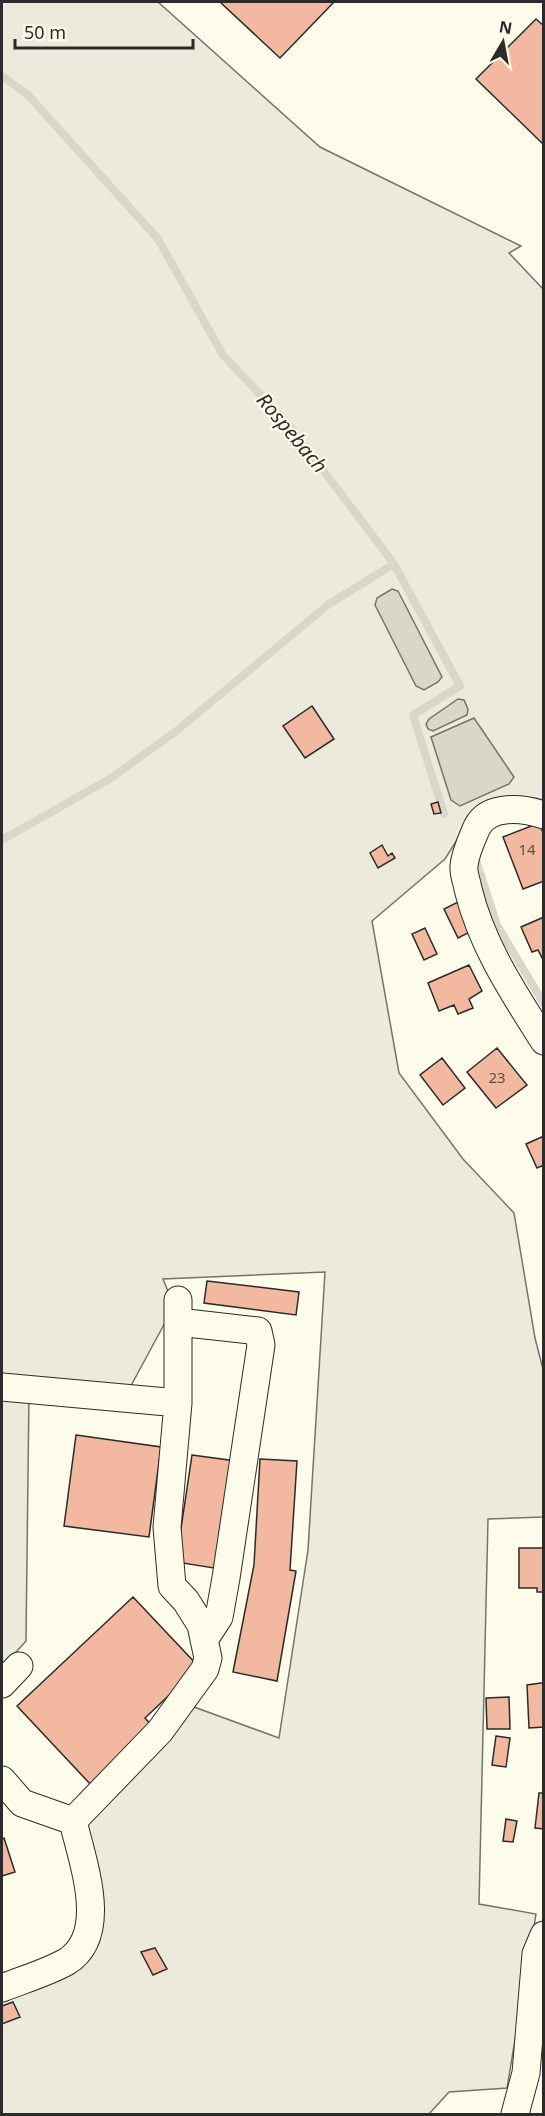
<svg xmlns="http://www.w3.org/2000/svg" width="545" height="2116" font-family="'Noto Sans',sans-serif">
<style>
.green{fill:#ecebdb;stroke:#74746e;stroke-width:1.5}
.water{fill:#d8d7c9;stroke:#74746e;stroke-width:1.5}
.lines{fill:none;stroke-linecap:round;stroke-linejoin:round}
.stream{stroke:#d8d7c9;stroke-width:8}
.building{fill:#f2b8a0;stroke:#2b2b2b;stroke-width:1.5}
.minor-casing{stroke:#2b2b2b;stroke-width:29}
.minor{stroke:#fdfbea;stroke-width:27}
.labels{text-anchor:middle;stroke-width:4.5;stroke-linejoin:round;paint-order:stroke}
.number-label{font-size:15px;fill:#5d4e48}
.water-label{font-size:20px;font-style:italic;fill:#2b2b2b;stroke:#fdfbea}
</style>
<rect width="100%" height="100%" fill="#fdfbea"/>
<!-- green -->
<path class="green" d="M2,2h156l162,145 201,99 -12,7 34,36v518l-69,6 -29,46 -73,62 27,152 64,86 51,54 21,125 8,31v148l-55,2 -9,385 57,10 -29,174 -58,4 -20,22h-427v-123l90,-55 -15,-116 106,-117 96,35 29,-188 17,-278 -162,7 11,27 -47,87 -125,-10z
M2,1391l27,2 -3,248 -24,27z"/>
<!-- water -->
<path class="water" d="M392,589l6,2 44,86 -4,5 -14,8 -8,-4 -41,-81 2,-7z
M458,699l6,1 4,9 -1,6 -34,16 -5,-2 -2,-5 3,-5z
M474,718l40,59 -5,7 -49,22 -9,-6 -20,-63z"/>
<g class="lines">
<!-- stream -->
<path class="stream" d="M2,76l26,19 130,144 65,116 66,70 105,139 66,122 -47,29 31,99
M2,840l109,-62 64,-46 154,-128 65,-40
M475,857l22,68 47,79"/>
</g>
<!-- building -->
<path class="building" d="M220,2h114l-54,56z
M536,19l8,7v119l-68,-66z
M312,706l22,33 -29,19 -22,-32z
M438,802l3,11 -7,1 -3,-10z
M539,823l5,12v46l-21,8 -20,-52z
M382,845l6,11 4,-3 3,5 -17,10 -8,-15z
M460,901l14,29 -16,8 -14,-29z
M544,917v45l-6,-12 -6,2 -11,-25z
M425,928l12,26 -13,6 -12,-26z
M469,965l13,26 -13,8 4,9 -15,6 -4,-9 -15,6 -11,-28z
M497,1048l30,37 -31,23 -29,-36z
M442,1058l23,30 -22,17 -23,-30z
M544,1136v29l-7,3 -11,-24z
M207,1281l92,11 -3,23 -92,-12z
M76,1435l85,12 -12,90 -85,-11z
M192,1455l44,6 -16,108 -44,-7z
M260,1459l37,2 -7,109 6,1 -19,110 -44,-9 21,-107z
M519,1548h25v44h-7v-4h-18z
M133,1597l66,70 -54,51 9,10 -62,58 -75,-80z
M541,1683h3v44l-15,1 -2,-43z
M509,1697l1,32h-23l-1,-31z
M496,1736l14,2 -4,29 -14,-2z
M539,1793h5v36l-9,-1z
M506,1819l11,2 -4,21 -10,-1z
M4,1838l11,34 -13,4v-37z
M155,1948l12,21 -14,6 -12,-23z
M13,2002l7,15 -18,7v-18z"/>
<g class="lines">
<!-- minor casing -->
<g class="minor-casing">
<path id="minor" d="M544,815c-21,-7 -55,-11 -67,12 -5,12 -12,26 -13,39 -1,7 3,16 4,23 14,57 45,103 76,152
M178,1322l80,9 3,14 -35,233 -7,39 -15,23
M2,1387l176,16
M2,1684l17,-18
M2,1780l20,23 51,18 87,-90 45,-62 3,-11 -7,-33 -15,-24 -14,-15 -5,-59 11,-124v-103
M2,1988c20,-8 44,-15 64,-26 45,-27 16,-101 7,-141
M515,2114l11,-41 10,-119 8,-19"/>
</g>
<!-- minor -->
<use href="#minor" class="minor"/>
</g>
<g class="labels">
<!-- number labels -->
<g class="number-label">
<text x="527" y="855">14</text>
<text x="497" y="1083">23</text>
</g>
<!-- water labels -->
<g class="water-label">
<text transform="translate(292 433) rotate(50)" y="7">Rospebach</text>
</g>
</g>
<!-- border -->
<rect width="545" height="2116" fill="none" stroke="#2b2b2b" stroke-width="6"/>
<!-- north arrow -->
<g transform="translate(503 42) rotate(10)" stroke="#fdfbea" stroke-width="4.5" paint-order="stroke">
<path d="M0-4.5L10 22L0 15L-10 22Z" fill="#2b2b2b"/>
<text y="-9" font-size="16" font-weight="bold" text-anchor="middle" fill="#2b2b2b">N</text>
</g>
<!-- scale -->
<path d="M15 39v9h178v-9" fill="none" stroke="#2b2b2b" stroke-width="3"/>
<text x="24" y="39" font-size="18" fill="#2b2b2b" stroke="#fdfbea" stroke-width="4.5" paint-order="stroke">50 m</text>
</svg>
